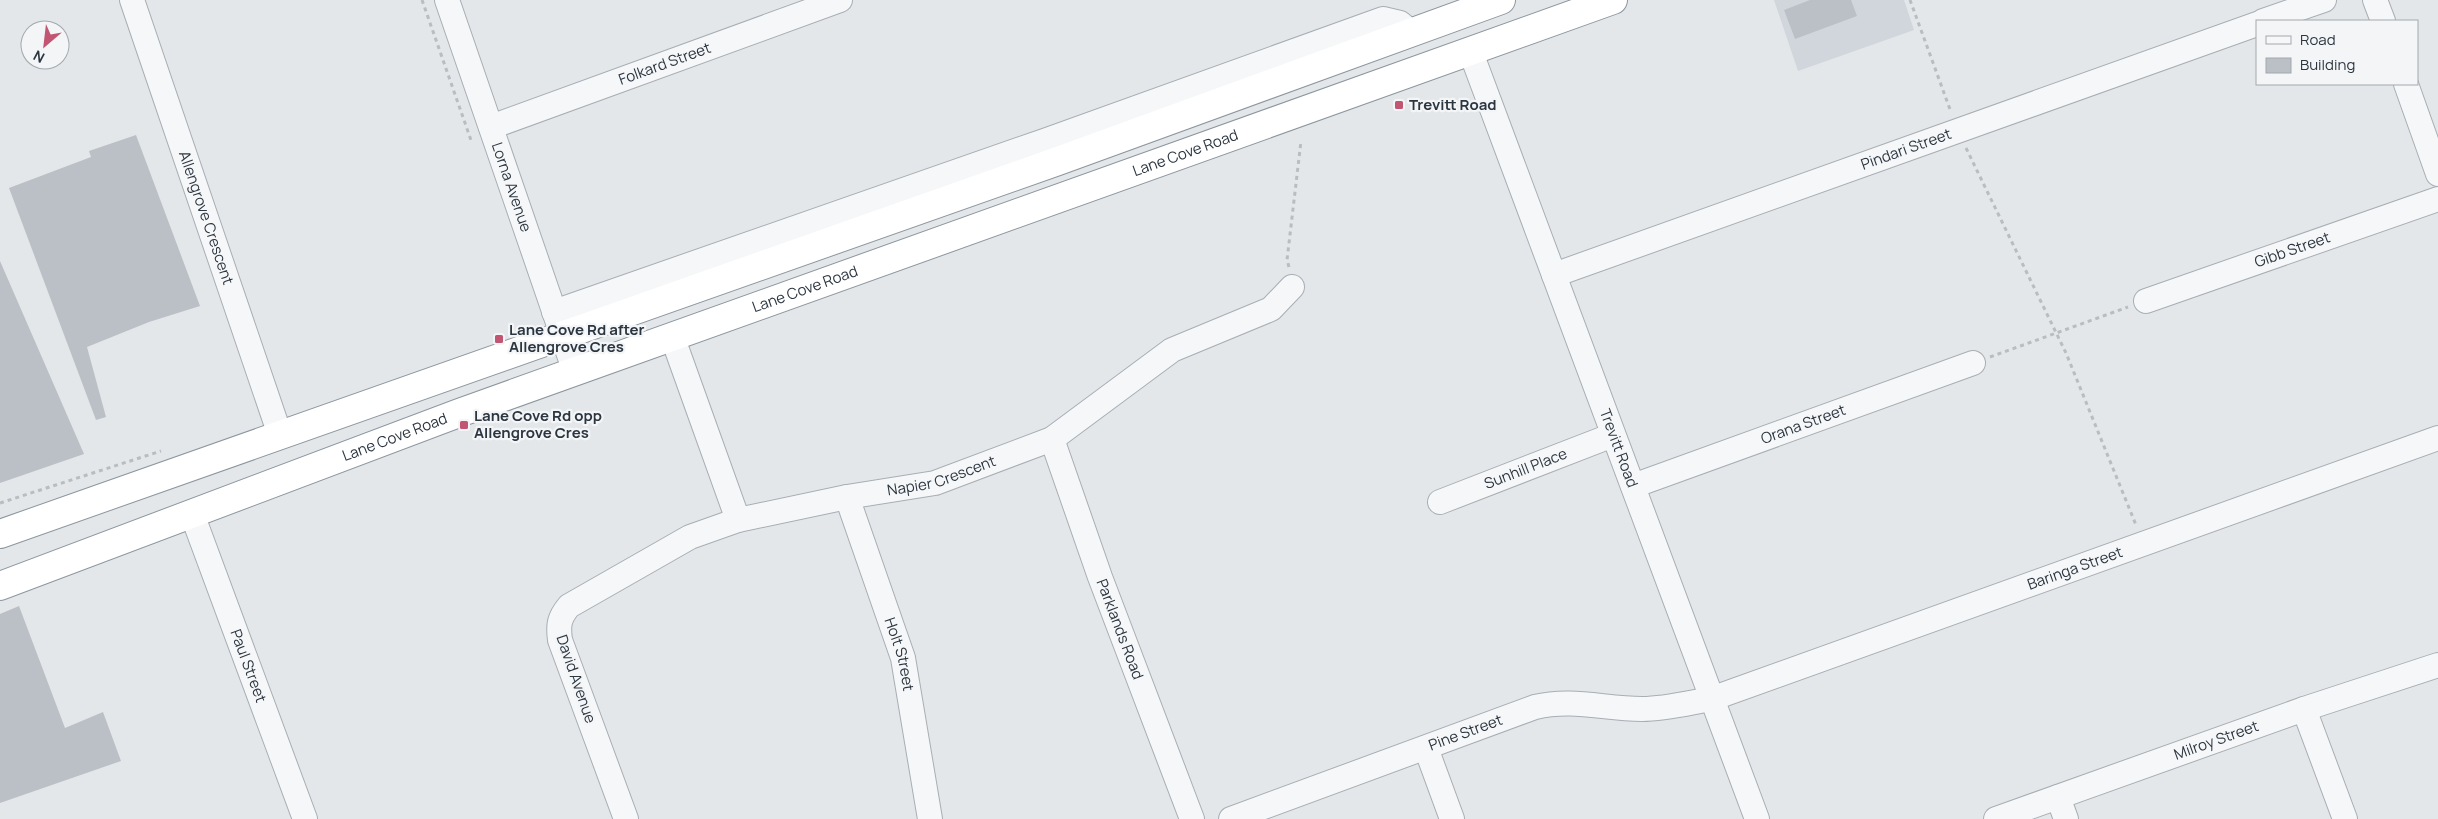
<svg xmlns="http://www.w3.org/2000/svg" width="2438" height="819" font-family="Manrope,sans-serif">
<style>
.built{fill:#d1d6dc}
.building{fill:#bbc0c6}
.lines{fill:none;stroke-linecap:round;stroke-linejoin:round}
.minor-casing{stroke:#a8aeb4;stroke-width:26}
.highway-casing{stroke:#8c969f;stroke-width:30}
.path{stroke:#b9bdc1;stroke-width:3;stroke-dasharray:4 4;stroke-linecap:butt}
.minor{stroke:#f6f7f8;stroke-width:24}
.highway{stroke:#fff;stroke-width:28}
.poi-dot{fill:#c25571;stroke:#f3f5f7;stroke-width:2}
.labels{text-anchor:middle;stroke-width:4.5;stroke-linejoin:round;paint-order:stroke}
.street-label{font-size:15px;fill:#2c3641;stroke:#f3f5f7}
.poi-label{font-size:15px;font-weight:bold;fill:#2c3641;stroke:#f3f5f7;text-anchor:start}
</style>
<rect width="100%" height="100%" fill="#e3e7ea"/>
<!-- built -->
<path class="built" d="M1774,0h130l10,30 -116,41z"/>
<!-- building -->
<path class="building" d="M1810,0h41l6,16 -62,23 -11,-29z
M136,135l64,171 -51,16 -62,25 19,70 -10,3 -87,-232 82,-31 -2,-6z
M0,261l84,193 -84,29z
M19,606l46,122 38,-16 18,49 -121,42v-189z"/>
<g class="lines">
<!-- minor casing -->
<g class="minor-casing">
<g id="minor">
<path id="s1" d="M132,0l148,435"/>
<path id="s2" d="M447,0l128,372"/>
<path d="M2375,0l8,21"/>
<path d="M2263,21l61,-21"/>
<path id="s3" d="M1470,50l287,769"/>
<path d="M2406,84l32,90"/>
<path id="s4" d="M491,127l349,-127"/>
<path id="s5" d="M1554,275l703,-251"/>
<path id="s6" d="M2146,301l292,-102"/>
<path d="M554,312l490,-171 339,-122 17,4 12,10"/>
<path d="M672,336l66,184"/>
<path id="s7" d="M1052,439l48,138 92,242"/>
<path id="s8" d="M1633,486l340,-123"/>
<path id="s9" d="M847,497l56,161 27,161"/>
<path id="s10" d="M1440,502l173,-67"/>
<path id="s11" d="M192,514l113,305"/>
<path d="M2304,709l41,110"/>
<path d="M1426,748l26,71"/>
<path d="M2058,797l8,22"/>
<path id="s12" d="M626,819l-66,-179c-2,-15 -1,-22 9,-34l121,-69 48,-17 109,-23 88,-14 117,-44 120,-89 99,-41 21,-22"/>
<path id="s13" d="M1231,819l304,-112c38,-9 69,2 107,2 23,0 46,-6 69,-10l727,-261"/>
<path id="s14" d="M1996,819l308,-110 134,-44"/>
</g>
</g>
<!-- highway casing -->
<g class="highway-casing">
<g id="highway">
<path d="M0,534l1058,-373 443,-161"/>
<path id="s15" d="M0,586l459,-173 1154,-413"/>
</g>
</g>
<!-- path -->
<path class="path" d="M422,0l50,143
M1910,0l41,112
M1966,148l100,205 70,172
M1289,267l-2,-7 14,-119
M1990,357l138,-50
M0,503l161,-52"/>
<!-- minor -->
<use href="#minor" class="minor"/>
<!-- highway -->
<use href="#highway" class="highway"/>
</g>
<!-- markers -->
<g class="poi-dot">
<rect x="1394" y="100" width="10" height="10" rx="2.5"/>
<rect x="494" y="334" width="10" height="10" rx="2.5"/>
<rect x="459" y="420" width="10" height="10" rx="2.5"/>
</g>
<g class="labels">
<!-- street labels -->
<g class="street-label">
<text dy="5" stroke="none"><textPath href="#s4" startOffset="185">Folkard Street</textPath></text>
<text dy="5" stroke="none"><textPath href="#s5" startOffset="374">Pindari Street</textPath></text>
<text dy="5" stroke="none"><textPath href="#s15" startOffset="1262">Lane Cove Road</textPath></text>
<text dy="5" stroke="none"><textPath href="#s2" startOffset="198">Lorna Avenue</textPath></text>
<text dy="5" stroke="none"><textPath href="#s1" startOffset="230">Allengrove Crescent</textPath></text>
<text dy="5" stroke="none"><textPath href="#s6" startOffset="155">Gibb Street</textPath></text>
<text dy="5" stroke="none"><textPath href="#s15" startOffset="858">Lane Cove Road</textPath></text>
<text dy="5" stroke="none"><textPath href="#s8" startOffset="181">Orana Street</textPath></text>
<text dy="5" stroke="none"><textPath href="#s15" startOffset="422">Lane Cove Road</textPath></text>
<text dy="5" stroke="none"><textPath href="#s3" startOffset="425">Trevitt Road</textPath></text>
<text dy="5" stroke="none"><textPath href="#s10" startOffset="92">Sunhill Place</textPath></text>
<text dy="5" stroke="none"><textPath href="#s12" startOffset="626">Napier Crescent</textPath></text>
<text dy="5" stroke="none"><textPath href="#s13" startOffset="888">Baringa Street</textPath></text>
<text dy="5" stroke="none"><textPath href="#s7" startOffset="202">Parklands Road</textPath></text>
<text dy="5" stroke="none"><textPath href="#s9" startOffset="166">Holt Street</textPath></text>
<text dy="5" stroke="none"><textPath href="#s11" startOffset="162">Paul Street</textPath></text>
<text transform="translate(576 679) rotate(71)" y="5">David Avenue</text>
<text dy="5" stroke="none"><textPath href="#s13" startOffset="250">Pine Street</textPath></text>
<text dy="5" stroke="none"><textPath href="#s14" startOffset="234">Milroy Street</textPath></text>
</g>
<!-- poi labels -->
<g class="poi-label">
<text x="1409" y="110">Trevitt Road</text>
<text x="509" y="335">Lane Cove Rd after<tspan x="509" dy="17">Allengrove Cres</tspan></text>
<text x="474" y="421">Lane Cove Rd opp<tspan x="474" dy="17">Allengrove Cres</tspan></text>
</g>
</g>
<!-- legend -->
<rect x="2256" y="20" width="162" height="65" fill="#f3f5f7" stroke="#a3a9ae"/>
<rect x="2266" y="36" width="25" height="8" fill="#f6f7f8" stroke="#a3a9ae"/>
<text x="2300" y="45" font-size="15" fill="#2c3641">Road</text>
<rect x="2266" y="58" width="25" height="15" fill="#bbc0c6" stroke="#a3a9ae"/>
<text x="2300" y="70" font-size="15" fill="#2c3641">Building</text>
<!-- north arrow -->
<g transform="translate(45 45) rotate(208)"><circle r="24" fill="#f3f5f7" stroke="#a3a9ae"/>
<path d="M0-4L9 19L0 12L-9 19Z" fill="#c25571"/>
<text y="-8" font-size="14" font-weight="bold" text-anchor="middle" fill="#2c3641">N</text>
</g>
</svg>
